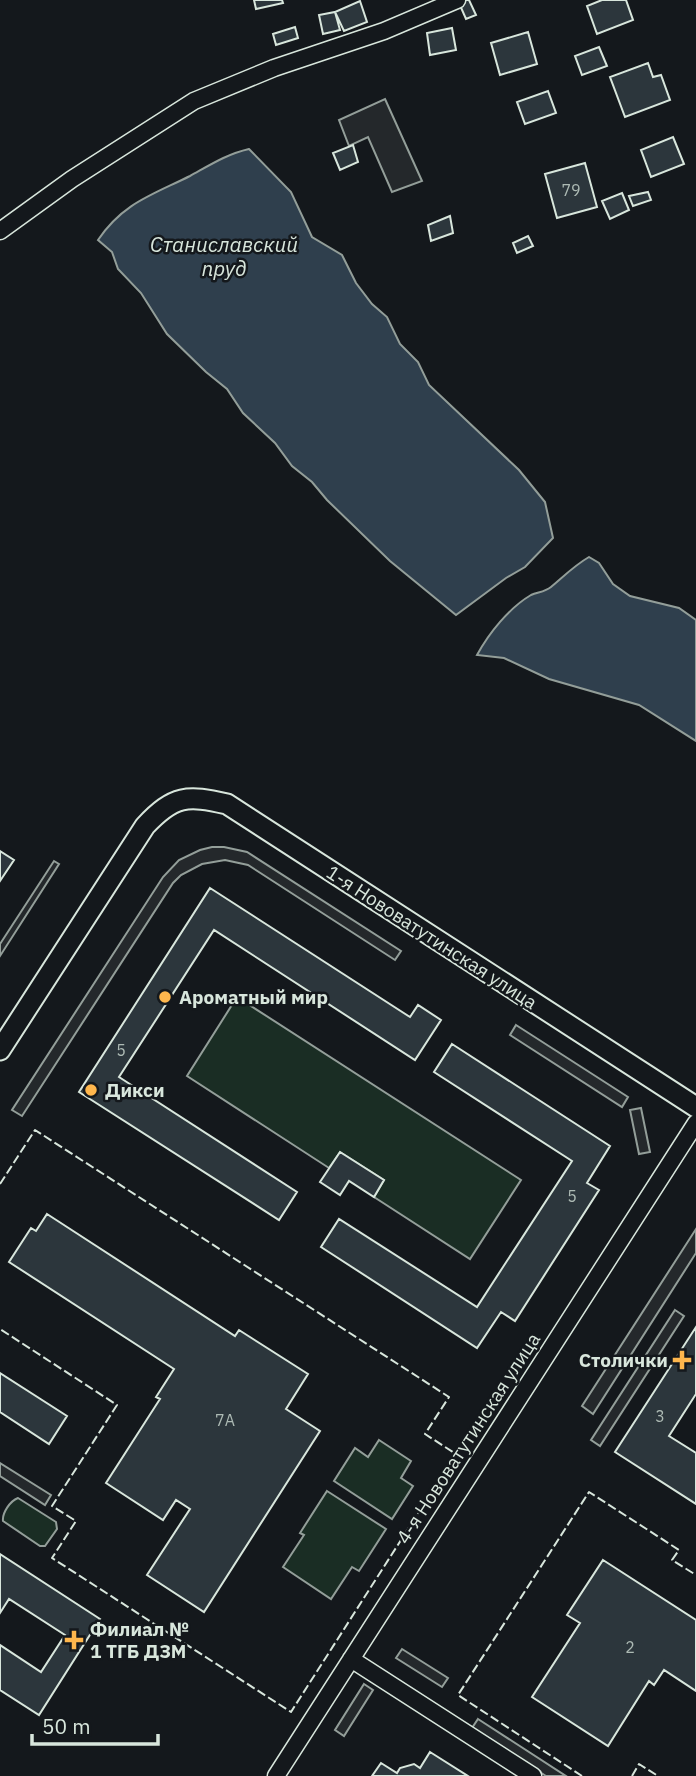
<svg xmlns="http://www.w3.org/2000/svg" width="696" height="1776" font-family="'IBM Plex Sans',sans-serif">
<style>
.green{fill:#1a2d24;stroke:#939e99;stroke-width:2}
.parking{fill:#24282b;stroke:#939e99;stroke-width:2}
.water{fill:#2f3f4d;stroke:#939e99;stroke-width:2}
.building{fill:#2c363c;stroke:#d8e6dc;stroke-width:2}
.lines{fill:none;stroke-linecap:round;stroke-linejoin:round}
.minor-casing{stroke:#d8e6dc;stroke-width:19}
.tertiary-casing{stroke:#d8e6dc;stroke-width:23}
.minor{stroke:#14181c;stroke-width:16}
.tertiary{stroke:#14181c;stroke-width:19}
.fence{stroke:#d8e6dc;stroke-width:2;stroke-dasharray:9 3.5;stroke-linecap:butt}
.poi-dot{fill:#ffb74d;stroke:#14181c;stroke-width:2.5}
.labels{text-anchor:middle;stroke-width:5;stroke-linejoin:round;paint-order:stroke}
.number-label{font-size:16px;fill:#adbab4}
.street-label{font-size:19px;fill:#d8e6dc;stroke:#14181c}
.poi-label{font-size:19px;font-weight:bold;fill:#d8e6dc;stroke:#14181c;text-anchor:start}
.water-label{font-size:21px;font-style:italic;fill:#d8e6dc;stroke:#14181c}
</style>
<rect width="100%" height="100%" fill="#14181c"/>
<!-- green -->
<path class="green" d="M237,997l284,183 -51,79 -96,-62 10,-17 -44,-28 -11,16 -142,-92z
M379,1440l32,21 -10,17 12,8 -21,33 -58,-38 21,-33 13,9z
M327,1491l59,38 -27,42 -7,-4 -21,32 -48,-32 21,-32 -4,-2z
M18,1498l38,24 1,7 -12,17h-5l-37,-25c-1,-8 7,-20 15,-23z"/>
<!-- parking -->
<path class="parking" d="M385,99l37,82 -30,11 -24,-55 -19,9 -10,-26z
M212,847h12l23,5 154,99 -6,9 -147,-95 -23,-5 -23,4 -21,11 -8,8 -151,233 -10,-6 151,-233 16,-17 21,-10z
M54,861l5,3 -59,92v-12z
M516,1025l112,72 -6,10 -112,-72z
M641,1108l9,44 -11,2 -9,-44z
M696,1229v24l-103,161 -11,-8z
M675,1310l9,6 -84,130 -9,-6z
M0,1463l51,32 -6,10 -45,-29z
M402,1649l46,29 -6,9 -46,-29z
M364,1684l9,6 -29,46 -9,-6z
M478,1719l88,57h-20l-74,-48z"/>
<!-- water -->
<path class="water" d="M249,149l42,43 21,45 30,18 14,28 16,21 15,13 13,27 18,18 11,23 90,85 26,32 8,36 -28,29 -19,11 -50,37 -66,-54 -63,-61 -15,-18 -20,-16 -17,-23 -32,-30 -16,-24 -21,-17 -39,-38 -26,-41 -23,-24 -6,-17 -14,-12c25,-37 54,-45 92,-64 20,-11 37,-22 59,-27z
M589,557l10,6 14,21 17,12 49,12 17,12v121l-57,-36 -90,-26 -45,-21 -27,-3c12,-22 32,-47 54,-60 7,-3 14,-3 20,-8 13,-11 24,-22 38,-30z"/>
<!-- building -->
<path class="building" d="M254,0h28l1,3 -27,6z
M466,0h3l7,15 -10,4 -7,-16z
M602,0h24l7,20 -36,14 -10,-28z
M360,1l7,21 -23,9 -9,-19z
M335,12l5,18 -17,4 -4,-19z
M295,27l3,11 -22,7 -3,-11z
M452,28l4,22 -26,5 -3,-22z
M528,32l9,32 -37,11 -9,-32z
M599,47l8,19 -25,9 -7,-19z
M648,63l5,14 8,-2 9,25 -45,17 -15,-40z
M548,91l8,22 -31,11 -8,-22z
M673,137l11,27 -33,13 -10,-27z
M353,145l5,17 -18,8 -7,-17z
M585,163l12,44 -40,11 -12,-44z
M648,192l3,8 -18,6 -4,-10z
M622,193l7,17 -19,9 -8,-18z
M450,216l3,17 -22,8 -3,-16z
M528,236l5,10 -16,7 -4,-10z
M0,851l14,9 -14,21z
M0,851l14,9 -14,21z
M210,888l200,129 8,-12 23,15 -26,40 -201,-130 -95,147 178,115 -18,28 -200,-128z
M452,1044l158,102 -23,37 12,7 -84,131 -14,-9 -24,36 -156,-101 18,-28 138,88 26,-40 69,-106 -138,-89z
M340,1152l44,28 -10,17 -25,-16 -9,14 -20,-13z
M47,1214l188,122 4,-6 69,44 -22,35 34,22 -116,181 -57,-37 43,-66 -14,-9 -13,20 -57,-37 54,-84 -4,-2 18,-28 -165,-107 22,-34 5,3z
M696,1327v67l-27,42 27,17v51l-81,-52z
M0,1373l67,43 -18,28 -49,-32z
M0,1554l100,65 -61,96 -39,-25v-45l41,27 24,-37 -56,-36 -9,14z
M603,1560l93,60v71l-32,-21 -10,15 -5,-4 -41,65 -76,-49 48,-74 -13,-8z
M430,1752l38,24h-96l9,-13 16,10 3,-5 14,-4 6,4z"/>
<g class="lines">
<!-- minor casing -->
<g class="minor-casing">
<path id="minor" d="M0,231l72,-52 122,-78 80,-33 110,-37 73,-31
M351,1659l182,117
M276,1776l420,-653"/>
</g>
<!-- tertiary casing -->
<g class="tertiary-casing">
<path id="tertiary" d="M0,1050l145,-224c29,-31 42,-31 82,-22l469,303"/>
</g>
<!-- minor -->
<use href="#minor" class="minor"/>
<!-- tertiary -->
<use href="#tertiary" class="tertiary"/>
<!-- fence -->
<path class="fence" d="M0,1184l35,-54 414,267 -24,37 31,20 -165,258 -239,-154 24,-37 -24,-15 65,-101 -117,-76
M582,1776l-124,-81 131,-203 90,58 -7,10 24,15
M632,1776l7,-12 19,12"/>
</g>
<!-- markers -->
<g class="poi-dot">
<circle cx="165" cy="997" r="7"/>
<circle cx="91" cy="1090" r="7"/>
<path d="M678.5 1349.5h7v7h7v7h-7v7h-7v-7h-7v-7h7z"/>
<path d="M70.5 1629.5h7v7h7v7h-7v7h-7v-7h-7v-7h7z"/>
</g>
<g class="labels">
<!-- number labels -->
<g class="number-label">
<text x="571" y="196">79</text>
<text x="121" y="1056">5</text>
<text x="572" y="1202">5</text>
<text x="660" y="1422">3</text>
<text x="225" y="1426">7А</text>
<text x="630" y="1653">2</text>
</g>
<!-- street labels -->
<g class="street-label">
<text transform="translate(432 937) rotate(33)" y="7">1-я Нововатутинская улица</text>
<text transform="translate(468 1438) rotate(-57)" y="7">4-я Нововатутинская улица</text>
</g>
<!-- poi labels -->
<g class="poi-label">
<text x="179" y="1004">Ароматный мир</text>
<text x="105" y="1097">Дикси</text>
<text x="668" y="1367" text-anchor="end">Столички</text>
<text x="90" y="1636">Филиал №<tspan x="90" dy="22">1 ТГБ ДЗМ</tspan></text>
</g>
<!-- water labels -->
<g class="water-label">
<text x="224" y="252">Станиславский<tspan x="224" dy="24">пруд</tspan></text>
</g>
</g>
<!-- scale -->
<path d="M32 1734v10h126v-10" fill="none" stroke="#d8e6dc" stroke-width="3.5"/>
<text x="42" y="1734" font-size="21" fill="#d8e6dc" stroke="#14181c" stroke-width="5" paint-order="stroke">50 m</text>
</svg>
